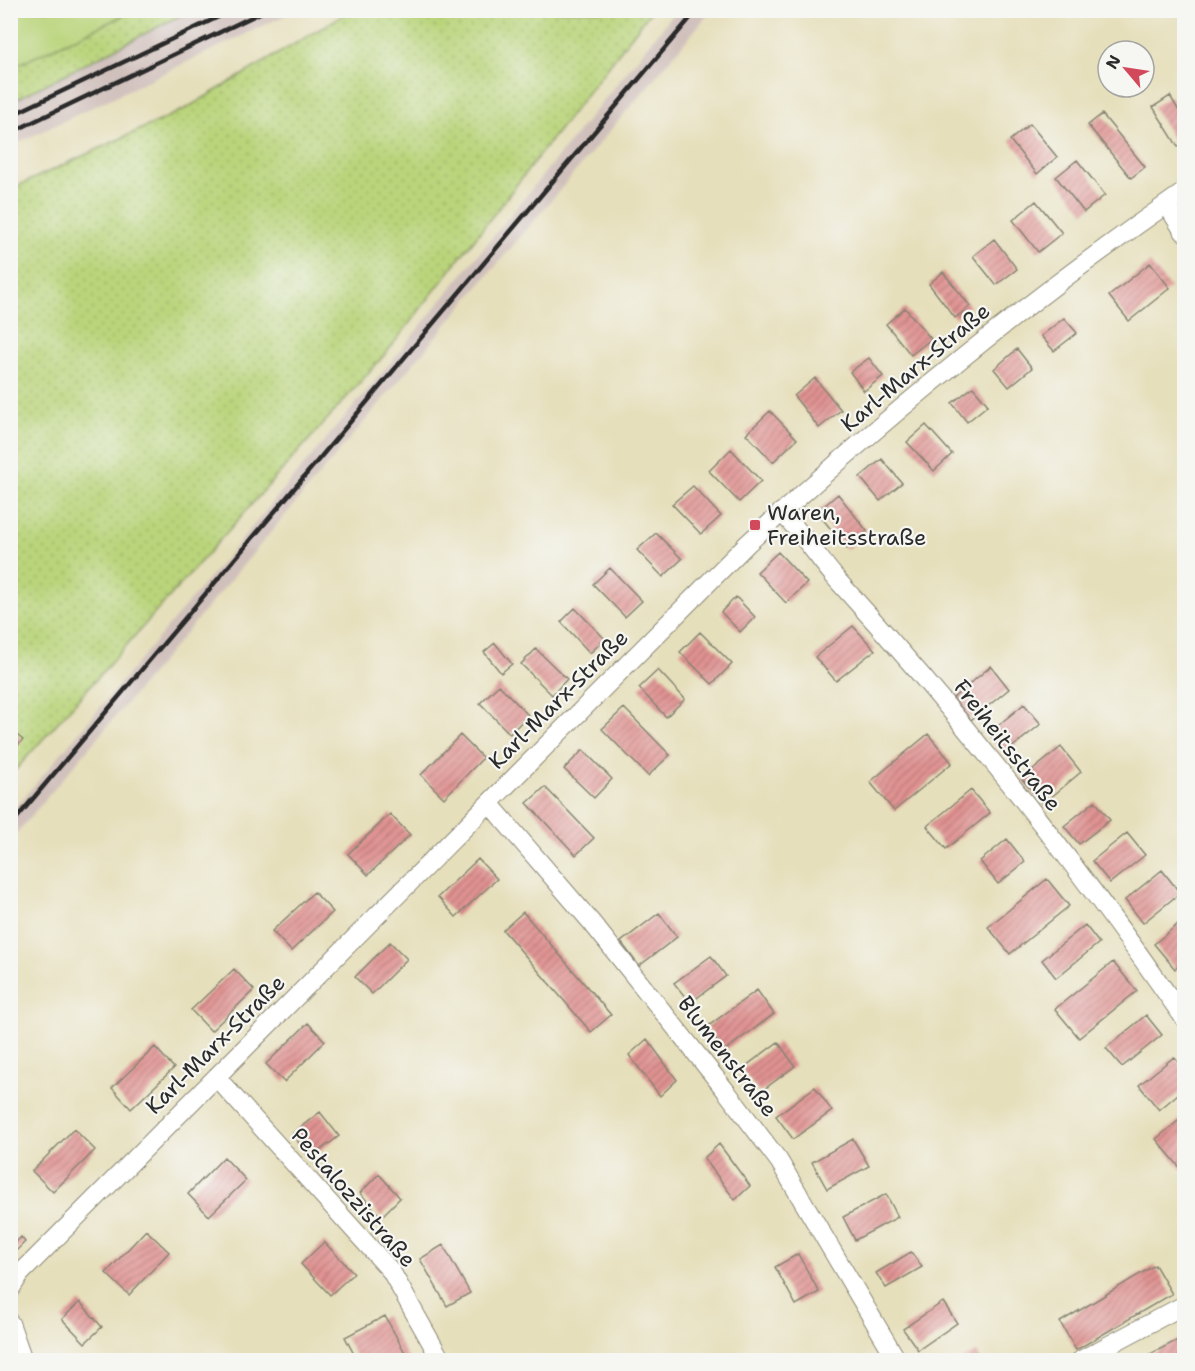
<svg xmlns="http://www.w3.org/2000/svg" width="1195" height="1371" font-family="'Shantell Sans',sans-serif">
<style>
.railway{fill:#d0c0bc}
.grass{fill:url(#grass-dots);stroke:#728052;stroke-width:1.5}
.garden{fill:#b9d47a;stroke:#728052;stroke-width:1.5}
.building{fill:url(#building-hatch)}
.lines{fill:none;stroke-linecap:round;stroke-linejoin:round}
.minor-casing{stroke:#888573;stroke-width:20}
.minor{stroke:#fff;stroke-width:18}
.rail{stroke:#2b2b2b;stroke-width:4.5}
.poi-dot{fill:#d1495b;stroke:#f6f6f2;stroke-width:2}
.labels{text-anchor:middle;stroke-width:4.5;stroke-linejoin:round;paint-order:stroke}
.street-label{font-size:22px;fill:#2b2b2b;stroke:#f6f6f2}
.poi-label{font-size:22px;fill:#2b2b2b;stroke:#f6f6f2;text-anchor:start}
</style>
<defs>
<pattern id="grass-dots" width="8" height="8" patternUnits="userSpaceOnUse" patternTransform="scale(1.5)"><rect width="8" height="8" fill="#b9d47a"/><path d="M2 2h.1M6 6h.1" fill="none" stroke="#9fb66a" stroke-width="1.8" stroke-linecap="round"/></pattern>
<pattern id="building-hatch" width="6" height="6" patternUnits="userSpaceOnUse" patternTransform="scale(1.5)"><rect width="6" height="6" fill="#e09392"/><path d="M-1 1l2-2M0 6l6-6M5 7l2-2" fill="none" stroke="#b67877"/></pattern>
</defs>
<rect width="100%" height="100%" fill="#f6f6f2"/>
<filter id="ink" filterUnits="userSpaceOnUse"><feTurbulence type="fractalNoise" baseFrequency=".0167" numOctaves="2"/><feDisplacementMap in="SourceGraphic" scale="12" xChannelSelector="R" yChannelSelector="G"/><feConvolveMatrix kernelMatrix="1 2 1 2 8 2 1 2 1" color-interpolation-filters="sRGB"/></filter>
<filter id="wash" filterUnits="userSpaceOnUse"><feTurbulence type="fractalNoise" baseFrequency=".008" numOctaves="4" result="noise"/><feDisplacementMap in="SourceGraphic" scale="24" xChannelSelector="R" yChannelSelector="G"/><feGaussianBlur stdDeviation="1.35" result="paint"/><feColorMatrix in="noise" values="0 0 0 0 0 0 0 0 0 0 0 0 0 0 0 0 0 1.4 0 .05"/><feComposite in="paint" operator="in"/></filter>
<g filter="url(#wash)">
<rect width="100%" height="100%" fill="#e6dfbb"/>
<!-- railway -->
<path class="railway" d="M189,11h105l-283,135 -1,-44z
M676,11h35l-700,829v-27l385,-457z"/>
<!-- grass -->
<path class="grass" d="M133,11h56l-178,91 -1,-34z
M350,11h301l-264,341 -376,423v-586l174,-80z"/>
<!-- garden -->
<path class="garden" d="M11,10h122v1l-122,57z"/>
<g id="blocks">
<!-- building -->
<path class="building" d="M1170,96l14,23v24l-6,4 -25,-40z
M1102,114l43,53 -14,11 -43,-53z
M1030,124l27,33 -20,17 -27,-34z
M1077,160l28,35 -21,17 -28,-35z
M1036,201l26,32 -24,19 -25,-32z
M994,239l23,30 -21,16 -23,-29z
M1150,263l20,25 -41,33 -20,-25z
M943,272l27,34 -15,12 -26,-34z
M905,308l26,31 -20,16 -25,-31z
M1064,318l13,15 -23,18 -13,-15z
M1017,349l15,19 -23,19 -15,-18z
M869,358l14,18 -19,15 -14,-19z
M815,378l26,32 -22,18 -25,-32z
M973,387l15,18 -21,17 -15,-19z
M770,411l27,28 -24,23 -27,-28z
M926,425l26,29 -18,17 -27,-29z
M731,449l30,32 -22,21 -30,-31z
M882,459l20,24 -22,18 -20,-24z
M693,486l28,30 -20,18 -29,-30z
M838,494l29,37 -20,18 -30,-37z
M656,533l26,26 -19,18 -26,-27z
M778,552l29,31 -21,20 -29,-31z
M610,568l32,33 -17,16 -32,-33z
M736,597l19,20 -15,15 -19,-20z
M575,608l30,31 -15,14 -29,-31z
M853,626l22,24 -39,31 -21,-24z
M700,632l32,32 -20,20 -32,-32z
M495,643l17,21 -11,9 -17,-21z
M536,649l31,30 -15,16 -31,-31z
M991,666l18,23 -38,31 -18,-22z
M658,670l27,29 -19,18 -27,-29z
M499,685l29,30 -18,19 -30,-31z
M1024,704l17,20 -36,29 -16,-20z
M624,708l46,47 -22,21 -46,-47z
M10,729l13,11 -13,13z
M928,734l24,29 -58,48 -24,-29z
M460,735l23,23 -39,40 -23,-23z
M1061,747l20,25 -38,32 -21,-25z
M583,750l29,29 -18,19 -30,-29z
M545,787l49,51 -18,17 -49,-52z
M971,790l19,23 -44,36 -19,-23z
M1095,801l15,19 -31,24 -15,-18z
M390,814l20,21 -42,40 -20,-21z
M1127,833l18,22 -35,28 -18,-22z
M1007,839l18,23 -27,22 -18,-23z
M478,859l19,20 -41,38 -18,-20z
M1162,870l18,23 -37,30 -18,-23z
M1047,879l22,27 -59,48 -22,-27z
M314,892l19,20 -42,39 -19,-20z
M523,912l88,103 -20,17 -88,-102z
M659,913l18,24 -38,29 -18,-24z
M1184,919v42l-9,8 -21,-25z
M1085,925l14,18 -43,35 -14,-18z
M390,942l17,17 -35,35 -17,-17z
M711,956l15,20 -36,27 -16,-20z
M1113,962l24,29 -58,47 -24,-29z
M234,969l20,21 -43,41 -20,-21z
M757,990l17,24 -50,37 -17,-24z
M1146,1015l16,20 -40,32 -16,-19z
M308,1023l17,18 -41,41 -18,-18z
M647,1039l30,41 -17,16 -31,-41z
M778,1042l17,24 -36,27 -17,-24z
M155,1047l19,21 -43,41 -19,-21z
M1174,1057l10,13v19l-25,21 -20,-25z
M815,1087l17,24 -39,28 -17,-23z
M320,1112l19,24 -29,22 -18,-24z
M1184,1116v52l-2,2 -26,-31z
M74,1129l21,21 -42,42 -21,-21z
M853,1139l16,27 -42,23 -15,-27z
M719,1144l31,42 -15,14 -31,-42z
M224,1157l22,23 -37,36 -21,-22z
M379,1174l21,24 -19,19 -21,-24z
M886,1194l12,23 -43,23 -12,-23z
M146,1230l23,22 -40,43 -23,-22z
M21,1237l4,5 -9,9 -4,-5z
M324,1242l30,31 -24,22 -29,-31z
M443,1245l27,48 -23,13 -27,-47z
M911,1252l11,15 -36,21 -10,-15z
M798,1254l21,38 -23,13 -21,-38z
M1155,1265l17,29 -96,56 -16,-28z
M80,1302l22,25 -17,16 -23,-24z
M943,1302l14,21 -39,27 -15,-21z
M385,1316l24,44h-52l-12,-23z
M1184,1337v23h-33l-3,-5z
M976,1352l5,8h-20z"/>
</g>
</g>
<g filter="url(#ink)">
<use href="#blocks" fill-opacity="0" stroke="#888573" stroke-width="1.5"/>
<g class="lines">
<!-- minor casing -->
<g class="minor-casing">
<path id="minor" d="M1167,205l17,27
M781,512c22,22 38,47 58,70 124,136 240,285 345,436
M489,803l103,120 134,168 53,70 118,199
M216,1077l175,194 50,89
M10,1290l10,-16 727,-730c138,-127 283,-246 437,-352
M10,1323l13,37
M1081,1360l103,-55"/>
</g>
<!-- minor -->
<use href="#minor" class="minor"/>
<!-- rail -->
<path class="rail" d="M10,116l223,-106
M10,133l256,-123
M10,826l687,-816"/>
</g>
</g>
<!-- markers -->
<rect class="poi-dot" x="749" y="519" width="12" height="12" rx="3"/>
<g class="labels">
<!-- street labels -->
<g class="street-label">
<text transform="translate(915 367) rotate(-40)" y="8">Karl-Marx-Straße</text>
<text transform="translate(558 699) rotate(-45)" y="8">Karl-Marx-Straße</text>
<text transform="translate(1008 745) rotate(52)" y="8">Freiheitsstraße</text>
<text transform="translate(215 1044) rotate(-45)" y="8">Karl-Marx-Straße</text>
<text transform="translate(728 1056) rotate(52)" y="8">Blumenstraße</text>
<text transform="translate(354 1197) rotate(49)" y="8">Pestalozzistraße</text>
</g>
<!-- poi labels -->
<g class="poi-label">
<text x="767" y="520">Waren,<tspan x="767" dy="25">Freiheitsstraße</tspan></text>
</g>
</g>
<!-- margin -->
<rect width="1195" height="1371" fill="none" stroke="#f6f6f2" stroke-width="36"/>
<!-- north arrow -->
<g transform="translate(1126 69) rotate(299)"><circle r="28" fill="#f6f6f2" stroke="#a5a5a2" stroke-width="1.5"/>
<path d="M0-4.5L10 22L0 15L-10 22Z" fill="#d1495b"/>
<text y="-9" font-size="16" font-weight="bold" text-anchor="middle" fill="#2b2b2b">N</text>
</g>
</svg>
